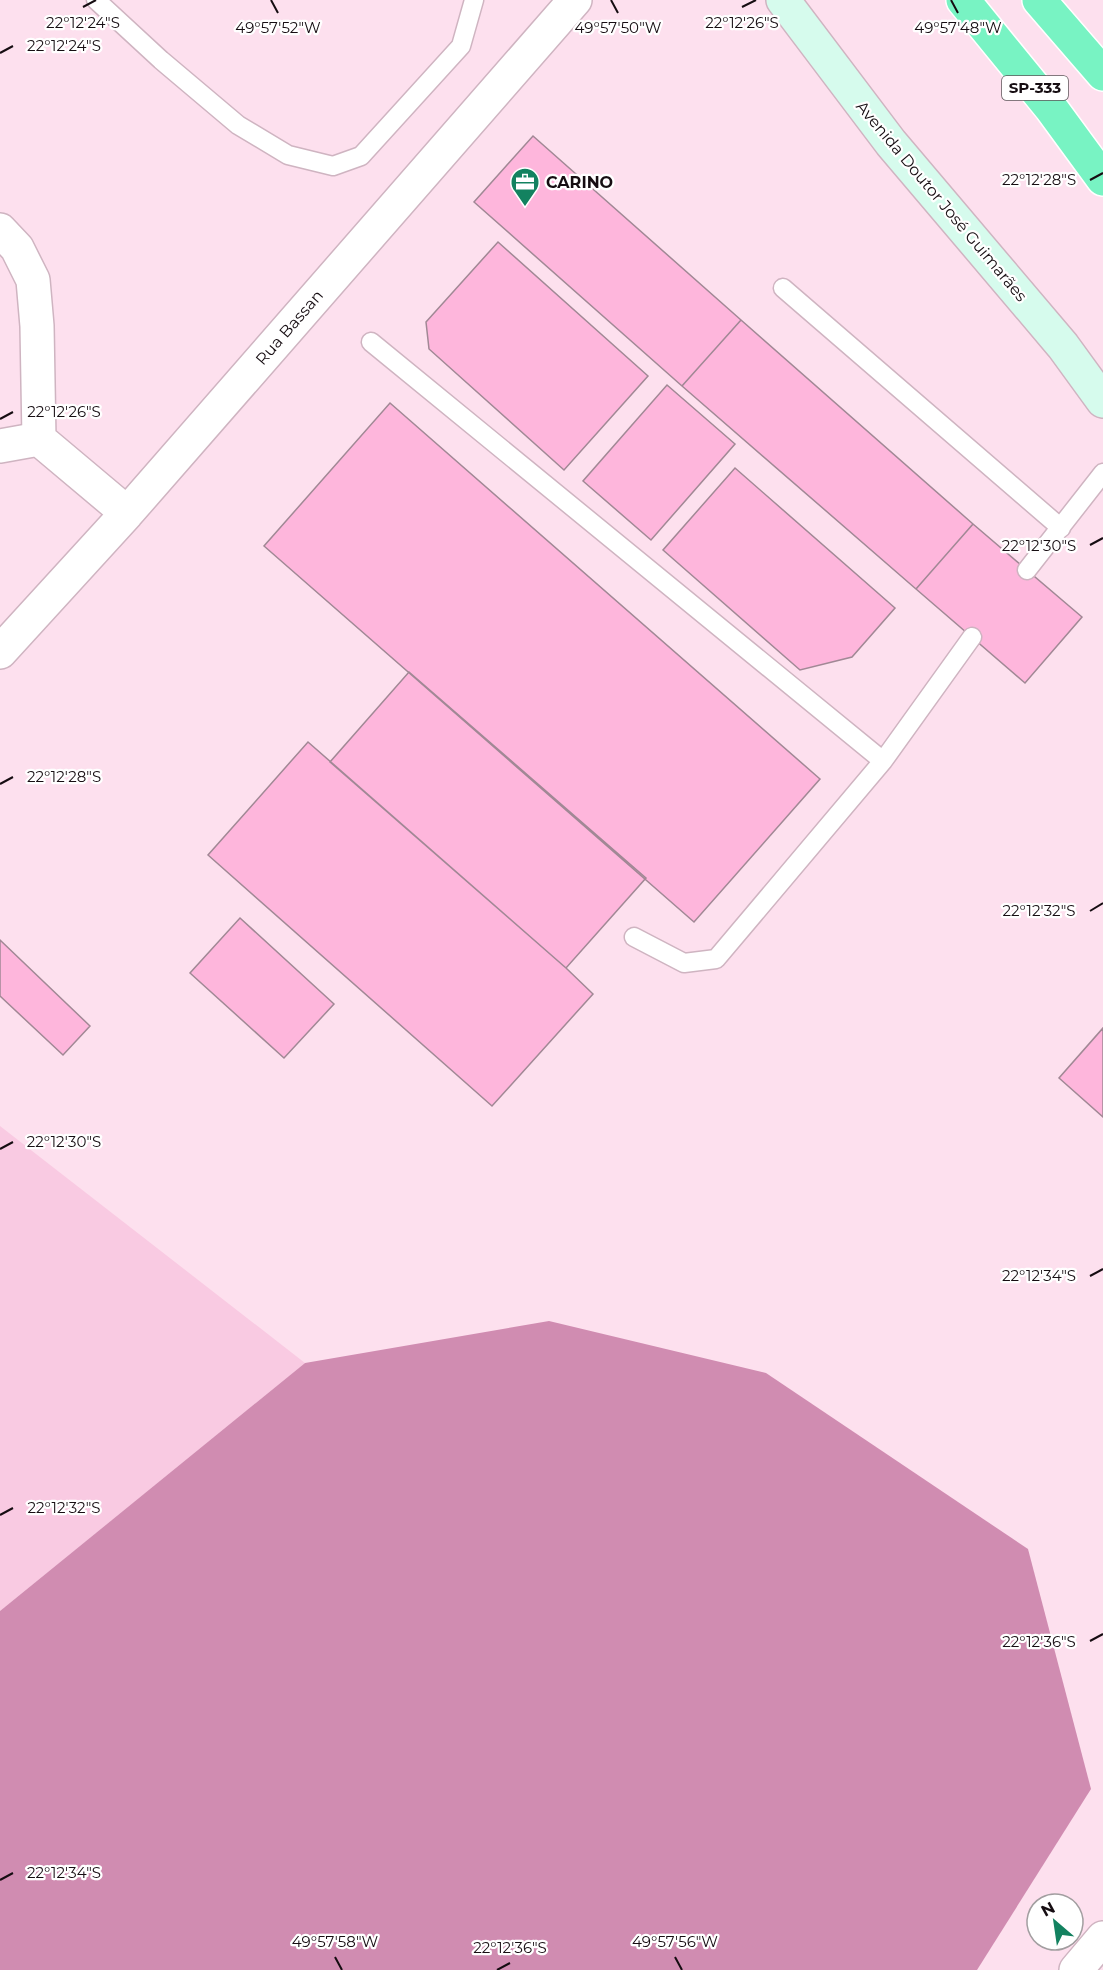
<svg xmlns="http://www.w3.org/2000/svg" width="1103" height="1970" font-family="Montserrat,sans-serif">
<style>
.green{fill:#f9cae2}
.forest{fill:#d08cb1}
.building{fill:#feb6dc;stroke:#a18895;stroke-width:1.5}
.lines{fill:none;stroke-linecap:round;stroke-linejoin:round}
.lane-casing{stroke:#cfb4c1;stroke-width:21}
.street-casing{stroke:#cfb4c1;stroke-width:36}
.secondary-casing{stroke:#cfb4c1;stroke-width:36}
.highway-casing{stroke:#fff;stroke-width:36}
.lane{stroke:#fff;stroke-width:18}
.street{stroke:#fff;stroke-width:33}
.secondary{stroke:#d6fbed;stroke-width:33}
.highway{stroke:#78f3c3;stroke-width:33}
.ticks{fill:none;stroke:#160d12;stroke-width:2}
.labels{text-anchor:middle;stroke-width:4.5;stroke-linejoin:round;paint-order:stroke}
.shield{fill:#fff;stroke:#5c5659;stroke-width:1.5}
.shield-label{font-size:15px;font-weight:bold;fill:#160d12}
.poi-label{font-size:16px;font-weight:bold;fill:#160d12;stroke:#fff;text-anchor:start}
.street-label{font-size:16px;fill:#160d12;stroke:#fff}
.ticks-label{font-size:15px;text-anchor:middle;fill:#160d12;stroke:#fff;stroke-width:4.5;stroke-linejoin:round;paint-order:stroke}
</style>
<rect width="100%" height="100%" fill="#fde0ee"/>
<!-- green -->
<path class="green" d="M0,1126l305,237 -305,248z"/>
<!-- forest -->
<path class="forest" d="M549,1321l217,52 262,176 63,240 -114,181h-977v-359l305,-248z"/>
<!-- building -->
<path class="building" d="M533,136l208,184 -59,66 -208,-184z
M498,242l150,134 -84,94 -135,-121 -3,-27z
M741,320l232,204 -57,65 -234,-203z
M667,385l68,59 -84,96 -68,-59z
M390,403l430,376 -126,143 -430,-376z
M735,468l160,140 -43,49 -52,13 -137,-120z
M973,524l109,93 -57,66 -109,-94z
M409,672l237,206 -80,90 -236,-206z
M308,742l258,226 27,26 -101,112 -284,-251z
M240,918l94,86 -50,54 -94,-85z
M0,940l90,86 -27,29 -63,-59z
M1103,1028v89l-44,-39z"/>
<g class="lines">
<!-- lane casing -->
<g class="lane-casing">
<path id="lane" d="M96,0l65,60 77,65 50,30 45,11 28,-10 100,-110 13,-46
M783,288l278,240
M371,342l512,419
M1027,570l76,-97
M634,937l50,26 32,-4 167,-198 89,-124"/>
</g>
<!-- street casing -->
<g class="street-casing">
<path id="street" d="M0,230l17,18 16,32 4,46 2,113 88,74
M0,446l39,-7
M0,652l127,-139 448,-513
M1076,1970l27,-32"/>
</g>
<!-- secondary casing -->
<g class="secondary-casing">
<path id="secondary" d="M783,0l108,143 172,203 40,55"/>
</g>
<!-- highway casing -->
<g class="highway-casing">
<path id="highway" d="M963,0l88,108 52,71
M1039,0l64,74"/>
</g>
<!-- lane -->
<use href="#lane" class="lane"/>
<!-- street -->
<use href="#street" class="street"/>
<!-- secondary -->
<use href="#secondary" class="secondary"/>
<!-- highway -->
<use href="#highway" class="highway"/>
</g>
<!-- ticks -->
<path class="ticks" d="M271,0l7,13M611,0l7,13M951,0l7,13M83,7l13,-7M742,7l14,-7M0,53l13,-7M1090,180l13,-7M0,419l13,-7M1090,545l13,-7M0,784l13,-7M1090,911l13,-8M0,1149l13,-7M1090,1276l13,-7M0,1515l13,-7M1090,1641l13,-7M0,1880l13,-7M335,1957l7,13M675,1957l7,13M497,1970l13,-7"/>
<!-- icons -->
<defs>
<g id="office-pin" transform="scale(1.5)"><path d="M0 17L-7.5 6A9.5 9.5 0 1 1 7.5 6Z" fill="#138260" stroke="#fff"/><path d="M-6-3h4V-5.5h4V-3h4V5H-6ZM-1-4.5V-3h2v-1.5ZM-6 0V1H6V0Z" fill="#fff"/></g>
</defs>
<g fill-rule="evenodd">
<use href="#office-pin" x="525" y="182"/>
</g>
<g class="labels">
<!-- shield labels -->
<rect class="shield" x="1002" y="76" width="66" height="24" rx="4.5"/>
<g class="shield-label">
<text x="1035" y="93">SP-333</text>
</g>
<!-- poi labels -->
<g class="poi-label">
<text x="546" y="188">CARINO</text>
</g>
<!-- street labels -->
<g class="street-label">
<text transform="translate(942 201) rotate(50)" y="6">Avenida Doutor José Guimarães</text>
<text transform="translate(289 327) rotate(-49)" y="6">Rua Bassan</text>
</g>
</g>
<g class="ticks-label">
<text x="742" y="28">22°12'26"S</text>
<text x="83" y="28">22°12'24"S</text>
<text x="278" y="33">49°57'52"W</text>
<text x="618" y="33">49°57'50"W</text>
<text x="958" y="33">49°57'48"W</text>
<text x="64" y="51">22°12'24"S</text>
<text x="1039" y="185">22°12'28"S</text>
<text x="64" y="417">22°12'26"S</text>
<text x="1039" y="551">22°12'30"S</text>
<text x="64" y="782">22°12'28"S</text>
<text x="1039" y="916">22°12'32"S</text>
<text x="64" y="1147">22°12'30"S</text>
<text x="1039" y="1281">22°12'34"S</text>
<text x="64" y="1513">22°12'32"S</text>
<text x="1039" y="1647">22°12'36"S</text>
<text x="64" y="1878">22°12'34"S</text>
<text x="335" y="1947">49°57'58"W</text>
<text x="675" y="1947">49°57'56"W</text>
<text x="510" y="1953">22°12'36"S</text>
</g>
<!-- north arrow -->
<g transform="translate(1055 1922) rotate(331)"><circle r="28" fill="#ffffff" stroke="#a29ea0" stroke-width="1.5"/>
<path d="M0-4.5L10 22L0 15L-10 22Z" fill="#138260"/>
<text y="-9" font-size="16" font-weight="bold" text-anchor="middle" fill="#160d12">N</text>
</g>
</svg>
